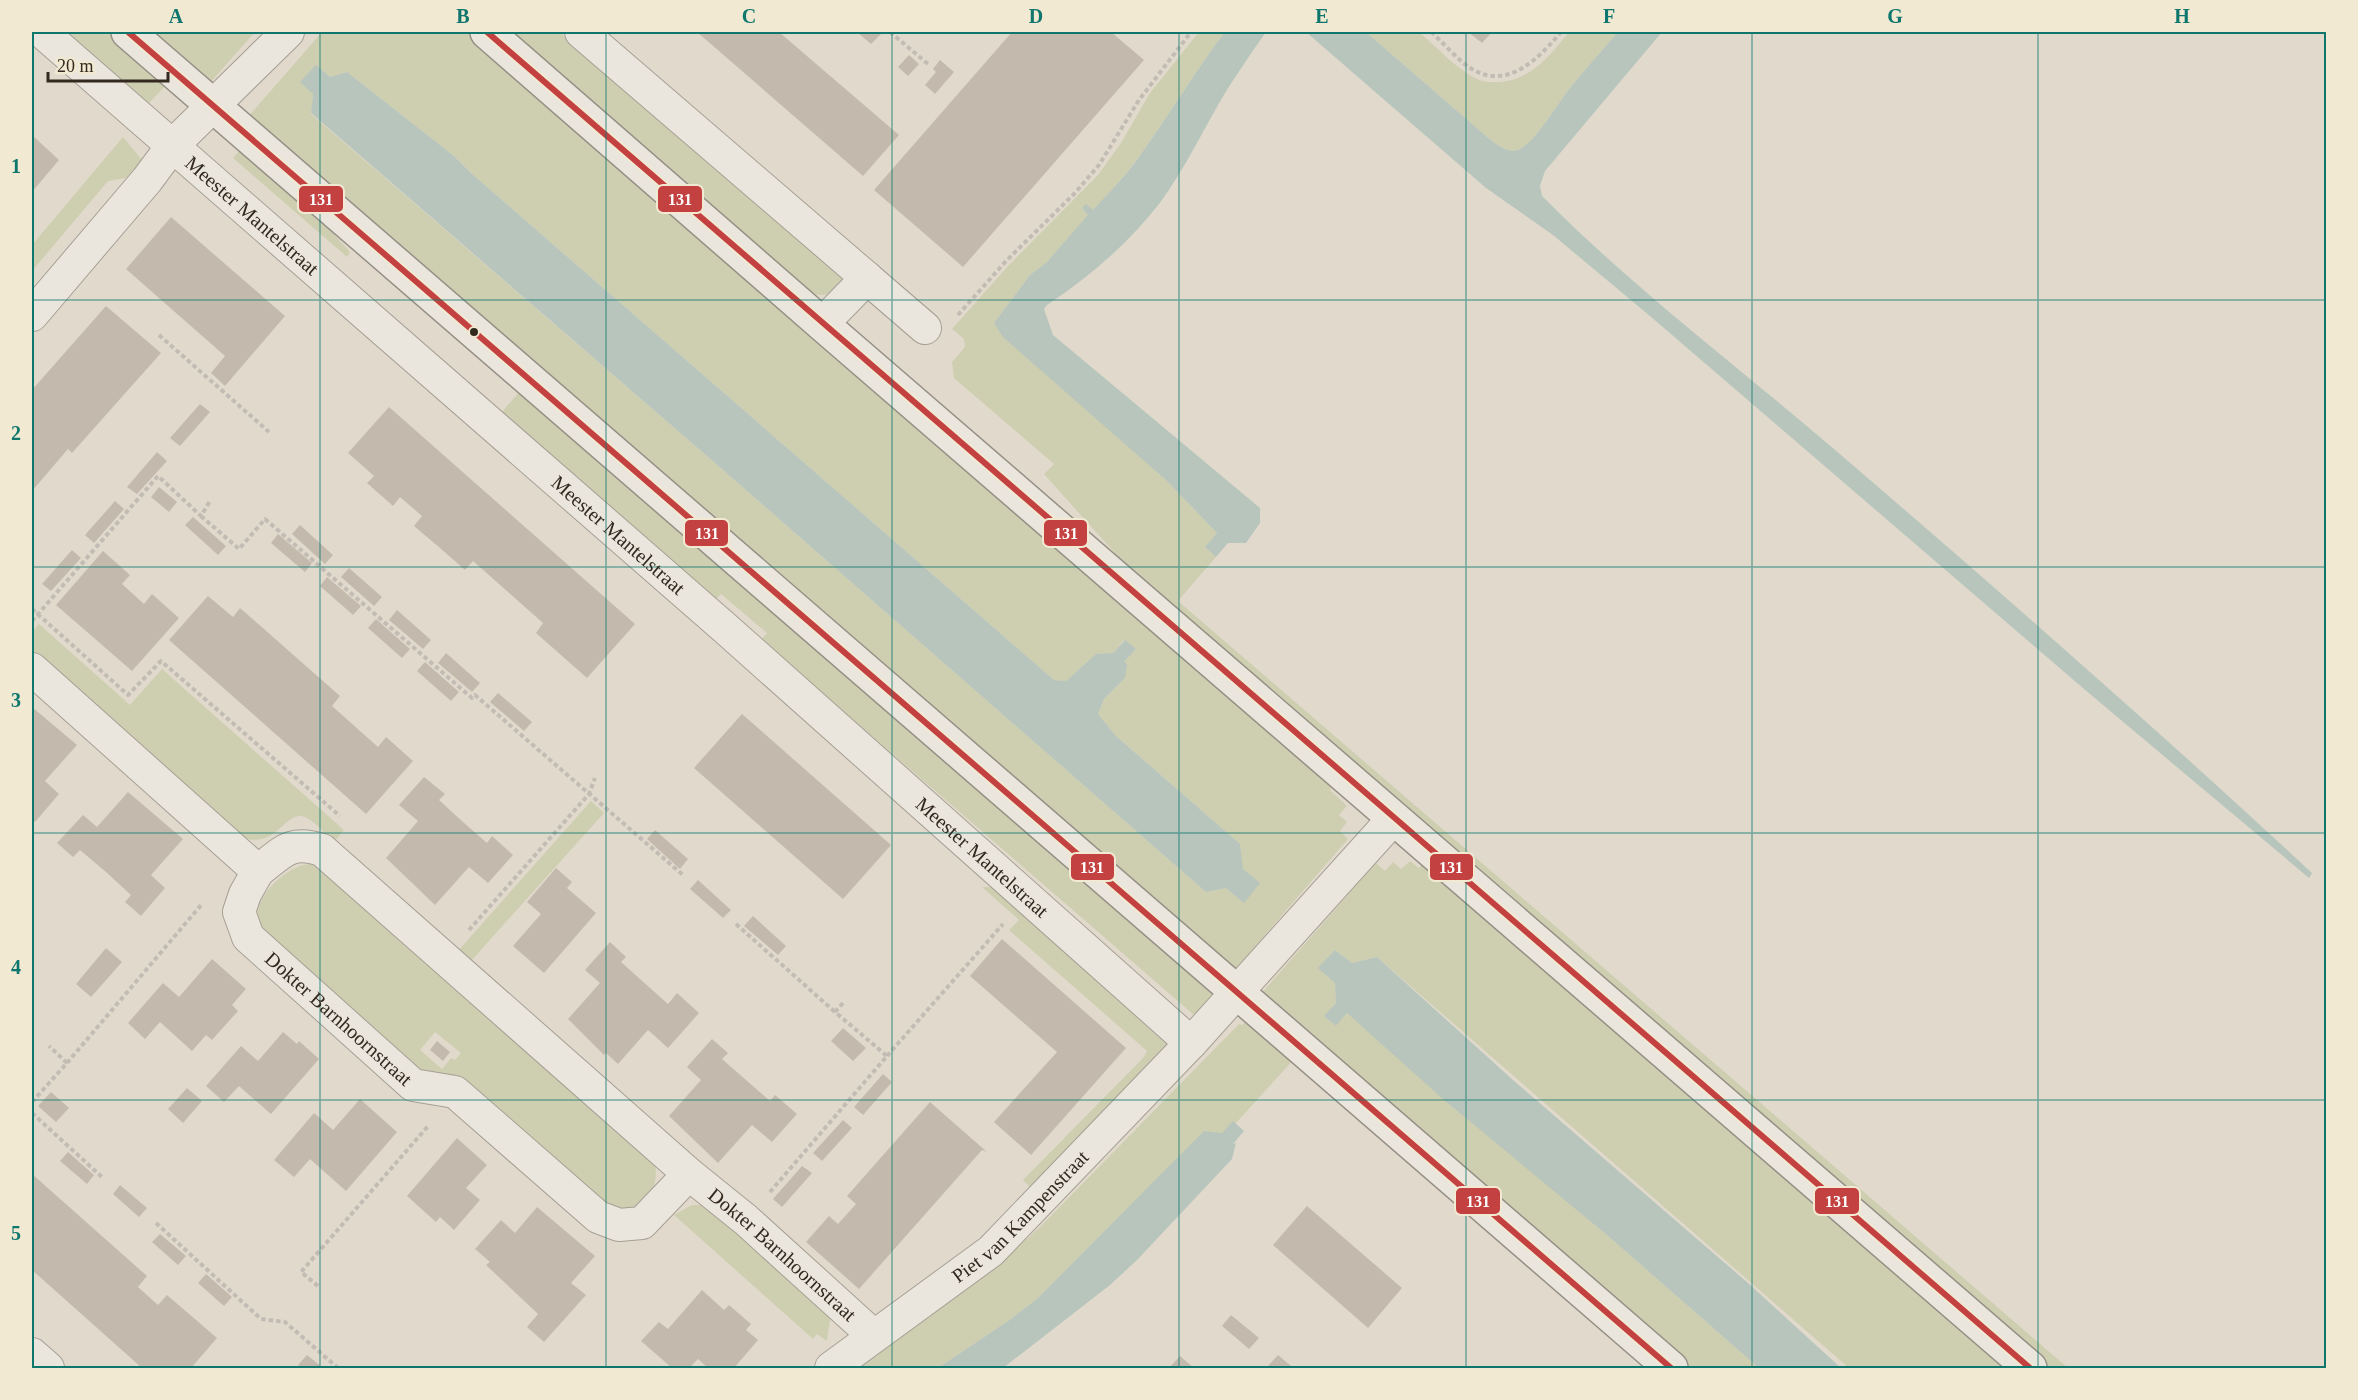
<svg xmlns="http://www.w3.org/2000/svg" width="2358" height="1400" font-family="'Times New Roman',serif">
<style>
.green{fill:#ceceb0;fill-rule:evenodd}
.water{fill:#b7c5bd}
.building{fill:#c4b9ad}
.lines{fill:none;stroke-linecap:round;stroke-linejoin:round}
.street-casing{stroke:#a69f95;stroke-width:34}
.secondary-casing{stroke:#958f85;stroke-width:36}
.path{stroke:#c2bcb4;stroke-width:4;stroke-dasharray:4.5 3;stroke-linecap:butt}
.street{stroke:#eae6dd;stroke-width:32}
.secondary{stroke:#eae6dd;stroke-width:33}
.bus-1-casing{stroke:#f1e9d2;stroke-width:10}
.bus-1{stroke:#c34141;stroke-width:6}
.grid{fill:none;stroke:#0f766e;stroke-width:1.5;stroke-opacity:0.55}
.bus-dot{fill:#33291f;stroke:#f1e9d2;stroke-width:2}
.labels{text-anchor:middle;stroke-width:6;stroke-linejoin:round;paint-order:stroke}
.street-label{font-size:20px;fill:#33291f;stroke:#f1e9d2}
.line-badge{stroke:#f1e9d2;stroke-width:2}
.badge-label{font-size:16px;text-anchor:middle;font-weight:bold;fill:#fff}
.neatline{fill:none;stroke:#0f766e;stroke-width:2}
.grid-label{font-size:20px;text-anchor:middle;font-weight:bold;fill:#0f766e}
</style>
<rect width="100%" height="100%" fill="#e1dacc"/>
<!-- green -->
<path class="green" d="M62,32h53l56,48 -24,25z
M147,32h108l-47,53z
M322,32h151l863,750 -6,8 17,16 -8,9 8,7 -7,9 8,8 -116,134 -985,-855zM316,65l14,12 17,-5 107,84 18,18 582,506 12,1 30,-27 17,-1 11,-13 12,9 -12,13 1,16 -21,21 -6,15 18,22 124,108 4,58 -18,-14 -20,4 -491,-429 -404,-349z
M505,32h54l287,250c-16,13 -19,16 -40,10z
M1199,32h26c-30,39 -55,82 -84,122 -15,20 -31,38 -48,57l-11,-2 7,6 -42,47 -17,13 -36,48 172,157 51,53 -12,14 11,10 -38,44 890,767h-24l-896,-778 -104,-116 10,-10 -100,-86 -2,-16 13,-15 -1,-8 -12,-10 56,-63 90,-91 23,-32 29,-50z
M1366,32h53c18,15 37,37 58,47 7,4 15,3 23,3 33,-3 50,-27 69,-50h49c-16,19 -33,37 -48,56 -12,15 -34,53 -50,61 -12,6 -25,-6 -33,-12z
M123,137l19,23 -16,18 -18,3 -76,90v-26z
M245,144l31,27 74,81 -3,5 -114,-99z
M520,391l697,598 -23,26 -433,-375 6,-7 -46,-39 -6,6 -214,-187z
M39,624l91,81 32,-36 182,161 -10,12c-9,-8 -18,-20 -29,-25 -20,-8 -26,31 -62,21l-211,-184v-22z
M591,801l13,12 -134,149 -12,-11z
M1425,860l586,508h-162l-472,-411 -25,6 -17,-13 1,53 -11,13 11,10 11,-13 260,222 152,133h-73l-427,-372 117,-133 9,8 8,-9 8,7 9,-8 9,7z
M309,864l8,1 337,297c7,20 -6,44 -27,47 -9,1 -16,-3 -23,-6l-141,-124c-15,-7 -30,-5 -46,-9l-149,-130c-3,-5 -8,-11 -10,-16 -7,-26 28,-58 51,-60zM435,1032l26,21 -6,7 -4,-2 -9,11 -22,-19z
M982,887h12l179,157 -140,146 -10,-10 120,-122 4,-7 -138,-121 10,-10z
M1247,1019l49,38 -60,66 -3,-1 -12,12 -110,91 -73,73 -27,21 -73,49h-84l144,-102 42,-39 199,-203 3,1z
M692,1205h15l120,109 3,6 -3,21 -10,-7 -4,5 -139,-124z"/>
<!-- water -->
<path class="water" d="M1225,32h41c-14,20 -28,40 -41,61 -22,37 -40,76 -66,111 -31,40 -70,73 -112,101l-3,4 9,26 207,173v15l-14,20h-18l-12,14 -11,-10 12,-14 -51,-53 -163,-143 -9,-14 36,-48 17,-13 41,-47 -6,-7 4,-4 7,6c17,-18 34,-36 48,-56 29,-40 54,-83 84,-122z
M1306,32h60l121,105c8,6 21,18 33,12 16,-8 38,-46 50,-61 15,-19 32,-37 48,-56h44l-117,139 -5,15 2,10c91,92 194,169 292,253 162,139 322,279 478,424l-3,5 -225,-189 -434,-373 -97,-81 -67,-47z
M316,65l14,12 17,-5 107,84 18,18 582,506 12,1 30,-27 17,-1 12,-13 11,9 -12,13 3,2 -2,14 -21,21 -6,15 18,22 124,108 3,25 17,14 -16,20 -18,-15 -20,4 -491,-429 -404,-350 2,-19 -13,-12z
M1335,950l17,13 25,-6 136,123 235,203 93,85h-82l-152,-133 -164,-136 -96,-86 -11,13 -12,-10 12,-13 -1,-20 -17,-15z
M1233,1121l11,10 -11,13 3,-1 -4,16 -95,101 -27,25 -107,83h-65l73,-49 27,-21 166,-167 18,2z"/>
<!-- building -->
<path class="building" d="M697,32h82l120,103 -36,41z
M857,32h26l-12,12z
M1012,32h99l33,28 -181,207 -89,-77z
M1468,32h24l-10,11z
M909,55l10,9 -11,12 -10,-9z
M940,60l14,12 -19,22 -10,-9 11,-13 -3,-3z
M32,135l27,25 -27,32z
M171,217l114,99 -60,70 -14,-13 14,-17 -99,-87z
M106,306l55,47 -89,100 -4,-4 -36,42v-101z
M200,404l10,8 -30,34 -10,-8z
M389,407l246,217 -48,54 -51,-45 7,-10 -70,-62 -8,9 -25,-22 -26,-22 8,-10 -22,-19 -7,9 -26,-23 7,-7 -26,-23z
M157,452l10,9 -30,33 -10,-7z
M159,487l18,15 -8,10 -18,-15z
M115,501l9,8 -30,34 -9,-8z
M193,517l33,29 -8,9 -33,-30z
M300,525l33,30 -8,9 -33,-30z
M278,534l34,29 -7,9 -34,-29z
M72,550l9,8 -30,33 -9,-7z
M103,551l27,24 -8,9 22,20 8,-10 27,24 -47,53 -76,-66z
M349,568l33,29 -8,9 -33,-29z
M327,577l34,29 -8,9 -33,-29z
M208,596l25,21 7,-9 100,88 -8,10 46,41 8,-10 27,24 -47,53 -197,-174z
M397,610l34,30 -8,9 -34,-29z
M376,619l34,30 -8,9 -34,-30z
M446,653l34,30 -8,9 -34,-29z
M425,662l34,30 -8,9 -34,-30z
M498,693l34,29 -8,9 -34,-29z
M32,707l45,38 -32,36 14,13 -24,28 -3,-2z
M742,714l149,131 -48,54 -149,-131z
M424,777l21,17 -6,6 24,22 24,21 5,-7 21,19 -25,28 -19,-16 -34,38 -49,-47 32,-37 -19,-16z
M128,792l55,47 -32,36 14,13 -24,28 -16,-14 6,-7 -25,-23 -26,-22 -7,7 -16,-14 26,-28 14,12z
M655,830l33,29 -8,10 -33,-30z
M556,868l16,14 -5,6 29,25 -52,60 -31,-27 28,-32 -14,-12z
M698,880l33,30 -8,8 -33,-29z
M753,916l33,30 -8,9 -34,-29z
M1002,939l124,109 -95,107 -37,-33 63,-70 -87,-76z
M610,942l16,15 -5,5 47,42 9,-11 22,20 -31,35 -20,-18 -30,34 -12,-11 -2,2 -36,-36 32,-36 -15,-13z
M106,948l16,14 -31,35 -15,-13z
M212,959l34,30 -14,16 6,6 -26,29 -6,-5 -14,16 -32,-29 -15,17 -17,-16 35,-40 16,14z
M843,1028l23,20 -13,13 -22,-20z
M283,1032l14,12 2,-3 20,18 -48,55 -32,-28 -15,16 -18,-16 35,-40 17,15z
M712,1039l16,14 -6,6 48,42 5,-6 22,19 -25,28 -20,-17 -34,38 -49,-47 32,-36 -14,-13z
M437,1041l13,11 -7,9 -13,-11z
M883,1074l9,8 -29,33 -9,-8z
M187,1088l15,13 -19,22 -15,-14z
M51,1092l18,16 -13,14 -18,-16z
M360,1099l37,33 -51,59 -36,-32 -16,18 -20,-17 40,-47 19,17z
M930,1102l57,50 -5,-2 -123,139 -53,-47 23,-26 9,8 18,-20 -9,-8z
M843,1120l9,8 -30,33 -9,-8z
M457,1138l30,27 -21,23 14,12 -26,30 -14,-13 -4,5 -29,-26z
M68,1152l26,23 -7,9 -27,-23z
M802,1166l10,7 -30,34 -9,-8z
M32,1174l115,102 -9,11 20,18 9,-10 50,43 -26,30h-49l-110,-98z
M120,1185l27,23 -8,9 -26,-23z
M1307,1206l95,82 -34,40 -95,-83z
M537,1207l58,49 -24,27 15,12 -42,47 -17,-15 11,-13 -52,-49 4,-3 -15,-13 26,-29 14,13z
M160,1234l26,22 -8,9 -26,-23z
M206,1274l26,23 -8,9 -26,-23z
M702,1290l22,20 5,-5 22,19 -5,6 12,10 -24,28h-26l-10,-9 -9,9h-17l-31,-27 18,-19 9,7z
M1231,1315l28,23 -10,11 -27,-23z
M307,1355l16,13h-20l-5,-3z
M1278,1355l13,11 3,2h-23l-3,-2z
M1180,1356l14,12h-25z"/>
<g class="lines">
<!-- street casing -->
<g class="street-casing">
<g id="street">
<path id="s1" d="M42,32l683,596 466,415"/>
<path d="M581,32l286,246 -45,46"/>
<path d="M867,278l58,50"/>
<path d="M32,315l115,-135 26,-35 115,-113"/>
<path id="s2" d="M32,669l226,202c24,-18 32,-32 64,-21l367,324 57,46 128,116"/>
<path id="s3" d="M258,871l-13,23 -6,18 9,25 165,148 42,7 143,125 21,8 23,-2 47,-49"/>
<path d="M32,1354l16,14"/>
<path id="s4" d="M831,1368l160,-117 200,-208 203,-225"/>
</g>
</g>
<!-- secondary casing -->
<g class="secondary-casing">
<path id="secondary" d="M128,32l1543,1336
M487,32l335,292 1208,1044"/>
</g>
<!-- path -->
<path class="path" d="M890,32l38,32
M1431,32c13,11 26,28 41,37 36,22 68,-12 89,-37
M958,315l48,-54 68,-67 25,-29 40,-65 52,-68
M159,335l110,97
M201,516l38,33 26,-30 207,179 3,-3 208,180
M32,609l96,86 33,-34 179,155
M32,621l126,-145 43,40 9,-15
M736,924l99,88
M469,930l120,-136 6,-16
M887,1056l116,-132
M67,1063l135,-159
M32,1102l35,-39 -18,-17
M32,1113l71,65
M770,1192l117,-136 -52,-44 8,-9
M156,1223l105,96 24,3 53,46
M318,1286l-17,-14 128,-147"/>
<!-- street -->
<use href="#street" class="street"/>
<!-- secondary -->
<use href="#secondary" class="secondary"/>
<!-- bus-1 casing -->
<g class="bus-1-casing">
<path id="bus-1" d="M128,32l1543,1336
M487,32l1543,1336"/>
</g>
<!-- bus-1 -->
<use href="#bus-1" class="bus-1"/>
</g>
<!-- grid -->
<path class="grid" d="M320,32v1336M606,32v1336M892,32v1336M1179,32v1336M1466,32v1336M1752,32v1336M2038,32v1336M32,300h2294M32,567h2294M32,833h2294M32,1100h2294"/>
<!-- markers -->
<circle class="bus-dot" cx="474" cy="332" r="5"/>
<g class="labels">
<!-- street labels -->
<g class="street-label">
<text dy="7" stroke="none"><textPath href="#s1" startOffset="279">Meester Mantelstraat</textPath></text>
<text dy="7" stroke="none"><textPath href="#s1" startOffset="765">Meester Mantelstraat</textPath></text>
<text dy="7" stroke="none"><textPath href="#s1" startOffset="1251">Meester Mantelstraat</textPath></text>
<text dy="7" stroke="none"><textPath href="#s3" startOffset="194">Dokter Barnhoornstraat</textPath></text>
<text dy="7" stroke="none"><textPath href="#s4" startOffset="243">Piet van Kampenstraat</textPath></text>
<text dy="7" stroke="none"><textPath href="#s2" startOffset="988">Dokter Barnhoornstraat</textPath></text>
</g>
</g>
<g class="line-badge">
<rect x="298" y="185" width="46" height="28" rx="6" fill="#c34141"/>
<rect x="657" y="185" width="46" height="28" rx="6" fill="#c34141"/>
<rect x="684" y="519" width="45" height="28" rx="6" fill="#c34141"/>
<rect x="1043" y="519" width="45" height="28" rx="6" fill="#c34141"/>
<rect x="1070" y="853" width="45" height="28" rx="6" fill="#c34141"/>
<rect x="1429" y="853" width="45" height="28" rx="6" fill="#c34141"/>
<rect x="1455" y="1187" width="46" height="28" rx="6" fill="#c34141"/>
<rect x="1814" y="1187" width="46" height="28" rx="6" fill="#c34141"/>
</g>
<g class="badge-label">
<text x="321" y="205">131</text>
<text x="680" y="205">131</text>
<text x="707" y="539">131</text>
<text x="1066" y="539">131</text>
<text x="1092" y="873">131</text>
<text x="1451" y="873">131</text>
<text x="1478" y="1207">131</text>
<text x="1837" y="1207">131</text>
</g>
<!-- border -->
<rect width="2358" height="1400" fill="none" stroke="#f1e9d2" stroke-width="66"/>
<!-- scale -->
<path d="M48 72v9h120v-9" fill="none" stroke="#33291f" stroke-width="3"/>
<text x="57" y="72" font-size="18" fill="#33291f" stroke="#f1e9d2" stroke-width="4.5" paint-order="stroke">20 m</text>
<rect x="33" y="33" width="2292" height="1334" class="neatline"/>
<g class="grid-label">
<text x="176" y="23">A</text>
<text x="463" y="23">B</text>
<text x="749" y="23">C</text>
<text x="1036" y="23">D</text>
<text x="1322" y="23">E</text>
<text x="1609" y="23">F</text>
<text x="1895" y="23">G</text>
<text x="2182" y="23">H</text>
<text x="16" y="173">1</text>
<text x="16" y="440">2</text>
<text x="16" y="707">3</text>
<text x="16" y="974">4</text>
<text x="16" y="1240">5</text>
</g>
</svg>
